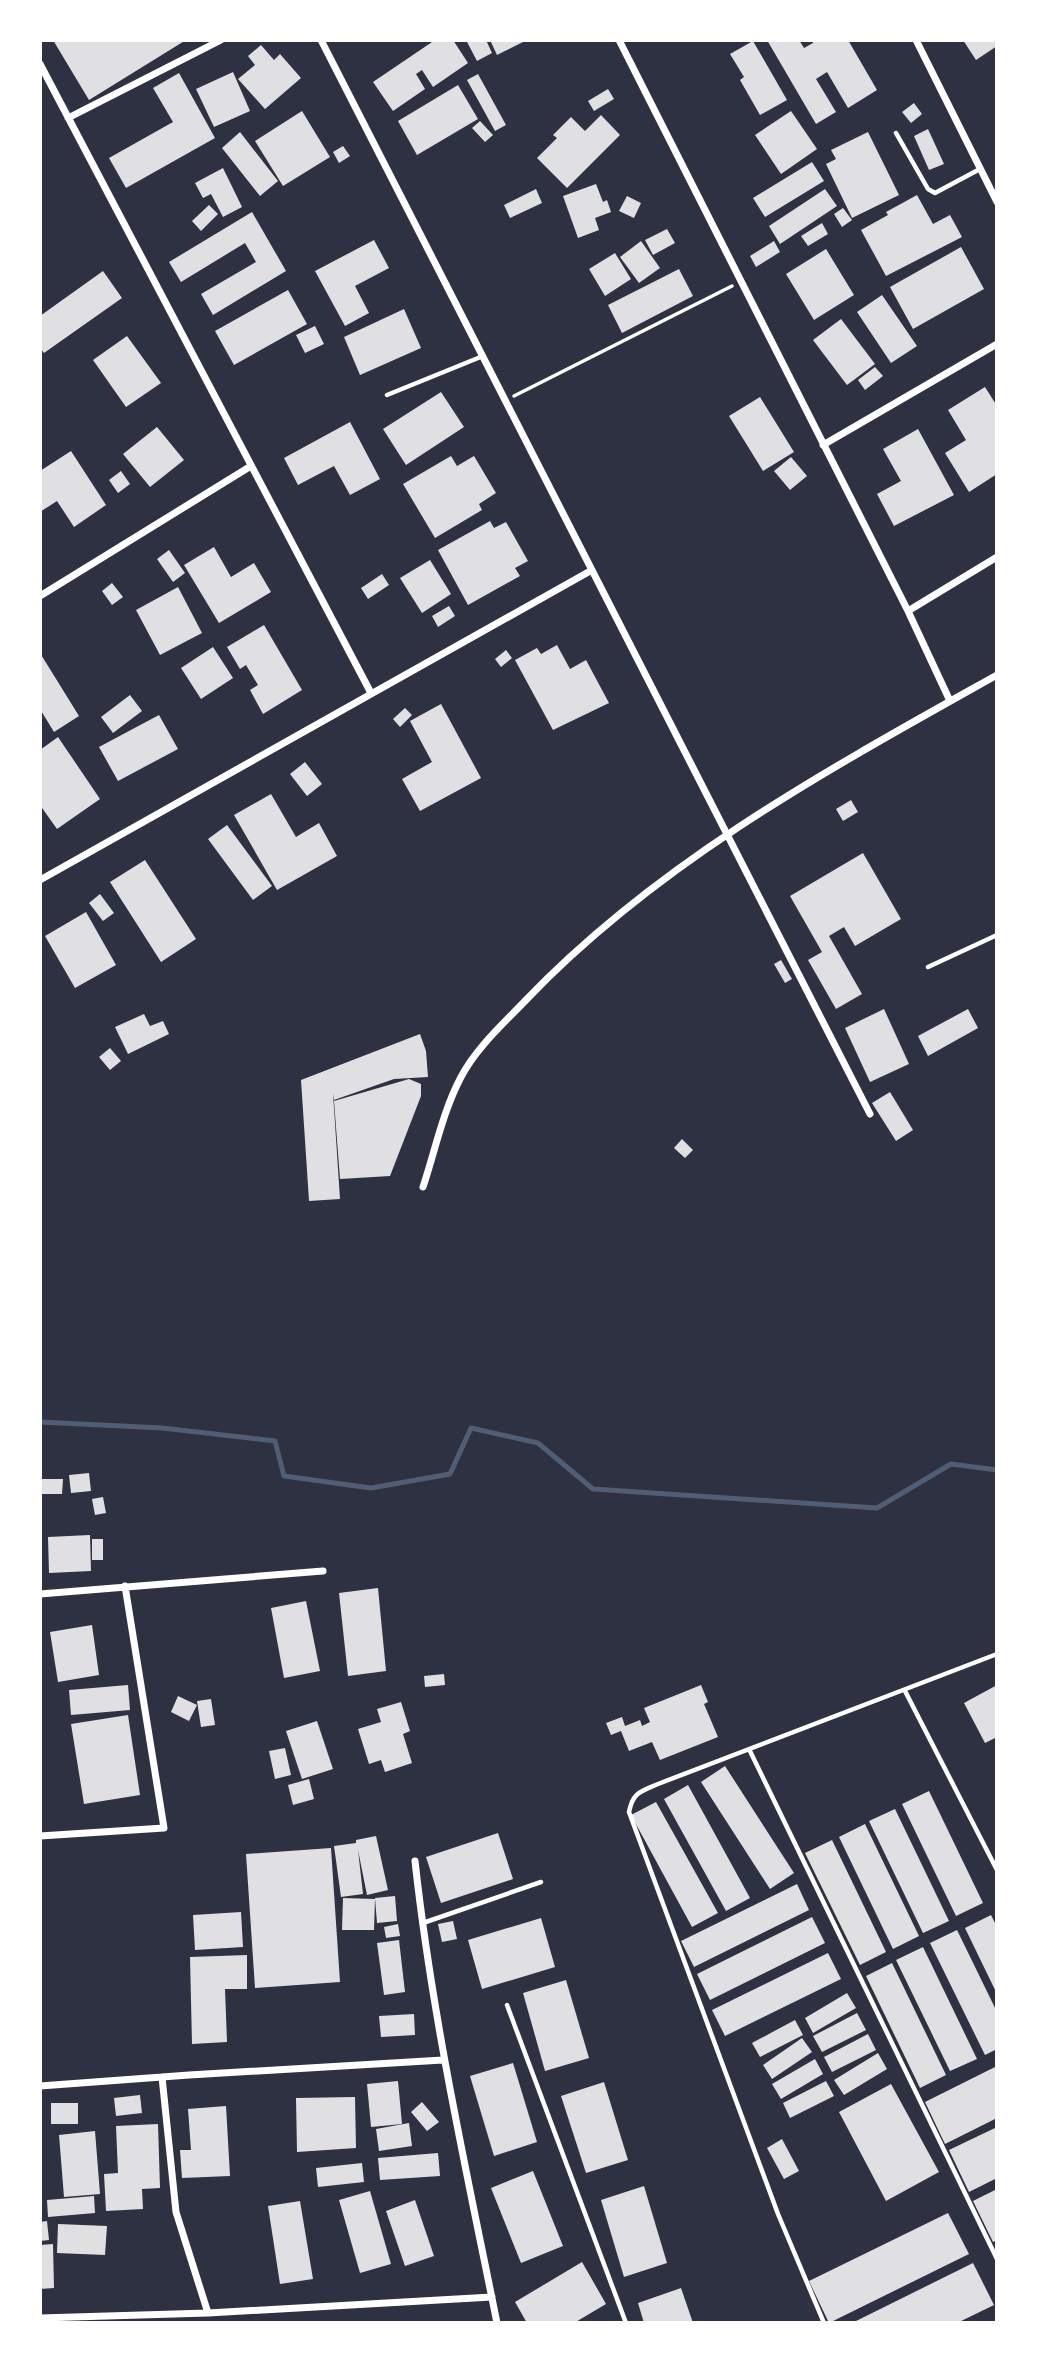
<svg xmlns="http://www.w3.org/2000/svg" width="1037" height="2363" font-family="Overpass,sans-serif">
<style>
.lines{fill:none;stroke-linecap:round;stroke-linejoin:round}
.stream{stroke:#4f5d75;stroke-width:5}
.building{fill:#e0e0e3}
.path{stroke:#fff;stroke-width:3.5}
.service{stroke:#fff;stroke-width:4.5}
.minor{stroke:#fff;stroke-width:7}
</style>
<rect width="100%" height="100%" fill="#2d3142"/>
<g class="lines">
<!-- stream -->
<path class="stream" d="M40,1422l122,6 113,13 9,35 87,12 79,-14 21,-46 67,15 55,46 284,19 74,-44 46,6"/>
</g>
<!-- building -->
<path class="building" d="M53,40h133l-97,60z
M435,40h18l15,23 -35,24 -11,-17 -6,4 9,15 -32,22 -20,-29z
M466,40h20l6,13 -15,8z
M490,40h37l-30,15z
M767,40h32l5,8 9,-5 -1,-3h36l29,50 -29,18 -21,-36 -11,7 20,33 -20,12z
M963,40h34v6l-21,14z
M753,41l34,59 -27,15 -20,-35 4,-3 -14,-23z
M261,45l13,15 6,-6 21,24 -36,31 -27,-30 17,-14 -7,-9z
M233,72l17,39 -36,16 -18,-38z
M179,73l36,65 -89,50 -17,-30 64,-36 -20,-34z
M478,74l28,51 -11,6 -28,-51z
M458,85l20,34 -61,36 -19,-34z
M608,89l6,10 -20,12 -6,-10z
M914,103l8,11 -11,9 -9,-11z
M302,111l28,46 -47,29 -28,-45z
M791,111l26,38 -36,25 -26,-39z
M601,115l19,20 -53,53 -30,-30 20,-20 -4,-3 18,-18 14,14z
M480,121l13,14 -8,7 -13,-14z
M928,129l16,35 -15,6 -15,-34z
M240,132l38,49 -18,15 -38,-48z
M868,132l31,63 -47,23 -26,-54 10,-5 -5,-9z
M343,146l7,10 -11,7 -6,-11z
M812,162l12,19 -59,36 -12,-19z
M223,168l19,39 -19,10 -12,-23 -8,4 -8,-15z
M596,184l7,18 4,-2 4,12 -16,6 4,12 -21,8 -15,-42z
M536,189l6,14 -32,15 -6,-13z
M825,189l12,17 -57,38 -11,-18z
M917,195l16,29 17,-9 12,22 -76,39 -25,-46 27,-15 -2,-3z
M627,196l14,7 -7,15 -15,-7z
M209,205l9,9 -17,17 -9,-10z
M843,208l9,12 -10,7 -8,-13z
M252,212l34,59 -73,44 -12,-21 55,-32 -11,-19 -64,39 -12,-20z
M822,223l6,11 -20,12 -7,-10z
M667,229l8,14 -22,12 -8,-15z
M374,240l15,28 -34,18 14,27 -24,13 -30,-55z
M641,241l19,27 -21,15 -19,-26z
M774,241l6,11 -24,15 -6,-11z
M961,247l23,42 -71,40 -23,-42z
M826,249l28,46 -40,25 -28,-46z
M615,253l16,26 -26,17 -16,-27z
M679,269l14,27 -71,37 -14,-28z
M103,271l19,27 -78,55 -4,-5v-32z
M288,290l19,34 -73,41 -19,-34z
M882,295l35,51 -26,17 -34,-51z
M404,309l17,39 -61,27 -16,-38z
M841,319l34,45 -28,21 -34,-45z
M315,326l9,18 -19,9 -9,-18z
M127,336l34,47 -35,24 -33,-47z
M875,367l8,9 -18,14 -7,-10z
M985,387l12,19v68l-28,18 -24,-39 21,-13 -18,-30z
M441,392l23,35 -58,38 -23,-36z
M760,397l34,55 -31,19 -34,-55z
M350,422l30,57 -30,16 -16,-29 -36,19 -14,-27z
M157,427l27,33 -34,27 -27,-33z
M918,429l36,66 -60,31 -17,-32 24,-13 -18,-32z
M71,451l35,54 -32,22 -17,-26 -17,11v-41z
M451,456l6,10 17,-10 22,37 -17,11 3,6 -47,28 -32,-54z
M791,457l16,19 -17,14 -16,-19z
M121,471l9,13 -12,9 -9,-13z
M490,521l4,7 12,-6 22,39 -13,7 5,8 -52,29 -30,-55z
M214,547l17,30 23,-14 17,29 -52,31 -35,-58z
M169,550l16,23 -12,9 -16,-23z
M430,560l21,34 -29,19 -22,-35z
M382,574l7,11 -21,14 -7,-11z
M112,583l11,14 -11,8 -10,-14z
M178,587l24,46 -42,22 -24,-45z
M449,606l6,10 -17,11 -6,-11z
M264,625l38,65 -39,24 -13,-24 8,-5 -12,-20 -6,4 -13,-22z
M557,645l13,24 16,-9 23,43 -56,27 -38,-70 22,-12 4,6z
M213,647l20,31 -32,21 -20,-31z
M506,650l6,8 -11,9 -6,-8z
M40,653l39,63 -25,16 -14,-23z
M130,695l12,16 -29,22 -12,-16z
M441,704l40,74 -61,33 -18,-32 30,-17 -22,-41z
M405,708l7,7 -12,12 -7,-8z
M159,715l19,34 -60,32 -19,-34z
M58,737l42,62 -43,30 -17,-24v-55z
M305,762l17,22 -15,12 -17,-22z
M271,794l25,43 23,-14 18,33 -60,34 -43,-75z
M851,800l7,12 -15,9 -7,-12z
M227,825l45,61 -19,14 -45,-61z
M863,853l38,66 -46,27 -11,-19 -15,9 33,58 -26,15 -28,-49 14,-8 -32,-56z
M145,860l51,79 -35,23 -51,-80z
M100,894l14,19 -11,8 -14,-18z
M86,912l30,53 -41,23 -30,-52z
M781,960l11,19 -7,4 -11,-19z
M884,1009l25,55 -39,18 -25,-54z
M968,1009l10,19 -50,28 -10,-20z
M144,1014l6,12 13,-5 6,13 -41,20 -13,-27z
M420,1034l6,17 2,26 -34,2 -60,21 -1,-7 7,106 -31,2 -8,-121z
M110,1048l11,13 -11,9 -11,-13z
M409,1079l12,5v12l-31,80 -50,3 -6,-78z
M890,1092l23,38 -17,11 -24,-38z
M682,1139l11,11 -8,8 -11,-10z
M89,1473l2,18 -20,2 -2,-18z
M40,1479h23l-1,15h-22z
M103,1497l3,16 -11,2 -3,-16z
M90,1535l1,36 -42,2 -1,-36z
M92,1539h11v21h-11z
M378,1588l8,83 -38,5 -9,-83z
M306,1601l14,70 -36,7 -13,-70z
M92,1625l7,50 -41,7 -8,-50z
M444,1674l1,11 -20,2 -1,-11z
M128,1685l2,25 -59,5 -2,-25z
M701,1685l7,17 -4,2 14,33 -58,23 -8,-18 -23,9 -8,-20 -10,4 -5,-12 16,-6 3,9 15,-6 2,6 8,-4 -6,-14z
M997,1685v52l-12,6 -21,-40z
M178,1696l19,9 -8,16 -18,-9z
M211,1699l4,26 -14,2 -4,-26z
M401,1702l9,29 -7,3 9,29 -27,9 -4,-12 -12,4 -11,-35 23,-7 -4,-13z
M128,1715l12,80 -56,9 -13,-80z
M317,1721l16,48 -31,10 -16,-48z
M285,1748l6,27 -16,4 -6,-28z
M725,1766l69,107 -24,16 -69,-107z
M309,1779l5,20 -21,6 -5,-20z
M688,1785l62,113 -24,13 -62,-112z
M929,1791l54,112 -27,13 -54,-112z
M656,1802l62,111 -26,14 -61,-112z
M895,1809l54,112 -26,12 -54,-112z
M865,1824l54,112 -26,13 -54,-112z
M498,1833l15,46 -72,24 -15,-46z
M376,1836l12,54 -21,5 -9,-45 5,44 -22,3 -7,-51 22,-3v-3z
M832,1840l54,112 -26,13 -55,-112z
M331,1848l9,134 -85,6 -9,-134z
M797,1884l12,26 -115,57 -13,-26z
M395,1896l2,25 -20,2 -2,-25z
M343,1898l32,1 -1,31h-32z
M241,1912l2,35 -48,3 -2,-35z
M991,1915l6,12v67l-32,-66z
M812,1917l13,26 -115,57 -13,-26z
M541,1918l14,49 -73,22 -14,-49z
M453,1921l4,18 -15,3 -4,-18z
M398,1924l2,12 -14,2 -2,-11z
M957,1930l40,82v37l-12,6 -55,-112z
M399,1940l6,52 -21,3 -7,-52z
M923,1947l54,112 -27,12 -54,-111z
M828,1953l13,26 -116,57 -13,-26z
M247,1955v34h-22l2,53 -35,2 -2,-87z
M892,1963l54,112 -26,13 -54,-112z
M566,1980l23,78 -44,13 -22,-78z
M847,1993l9,15 -43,25 -8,-15z
M857,2013l9,17 -44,22 -9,-16z
M414,2014l1,21 -34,2 -2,-21z
M795,2020l8,15 -43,22 -8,-14z
M868,2034l8,16 -44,22 -8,-15z
M802,2038l10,14 -40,27 -9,-14z
M878,2053l9,16 -43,26 -10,-15z
M815,2059l8,15 -42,25 -9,-15z
M513,2063l24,79 -43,14 -24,-80z
M997,2066v52l-52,26 -20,-42z
M398,2081l4,43 -31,3 -4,-43z
M826,2081l8,15 -44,22 -7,-15z
M604,2082l24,78 -42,13 -25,-77z
M891,2084l48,88 -53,29 -47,-89z
M140,2095l2,18 -26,3 -2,-18z
M355,2097l1,51 -59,4 -1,-54z
M422,2102l17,20 -12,9 -16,-19z
M51,2103h27v21h-27z
M226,2106l4,70 -48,2 -2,-28h11l-3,-41z
M409,2123l3,23 -33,5 -3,-22z
M158,2124l2,64 -18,1 1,20 -37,2 -2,-37 14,-1 -2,-47z
M997,2127v51l-28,14 -20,-42z
M95,2131l5,63 -36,3 -5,-62z
M782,2139l17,32 -15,8 -17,-31z
M438,2153l2,23 -60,4 -2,-22z
M362,2163l2,19 -46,5 -2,-19z
M533,2171l30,75 -42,17 -30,-75z
M644,2186l23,77 -43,14 -23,-77z
M997,2189v51l-4,2 -20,-41z
M370,2191l21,73 -31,9 -21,-73z
M94,2196l1,17 -47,4 -1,-17z
M415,2200l19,56 -29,10 -19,-55z
M300,2201l13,78 -33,5 -12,-78z
M948,2213l21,41 -140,69 -20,-42z
M47,2221l2,19 -9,1v-19z
M58,2224l49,2 -2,29 -48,-2z
M53,2244l1,44 -14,1v-44z
M582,2262l24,42 -32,19h-47l-12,-21z
M973,2263l21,42 -37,18h-105z
M681,2288l12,35h-49l-6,-20z"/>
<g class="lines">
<!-- path -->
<path class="path" d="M514,396l218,-110"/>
<!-- service -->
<path class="service" d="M896,133l32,56 7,4 45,-24
M387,395l96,-39
M928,967l69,-32
M905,1691l92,179
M749,1749l248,510
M423,1923l118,-41
M507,2005l119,318
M824,2323l-46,-109 -149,-402c4,-20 11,-20 29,-28l339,-130"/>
<!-- minor -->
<path class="minor" d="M321,40l549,1074
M619,40l289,571 42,90
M916,40l81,162
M40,64l331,629
M68,118l153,-78
M823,445l174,-101
M40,596l211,-130
M908,611l89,-54
M40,880l552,-310
M423,1187c12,-36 20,-76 38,-110 15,-29 43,-54 65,-77 133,-139 305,-232 471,-325
M40,1594l283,-23
M40,1836l124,-8 -39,-242
M415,1861c17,155 51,308 82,462
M162,2077l14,135 32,101
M40,2086l149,-11 254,-15
M40,2318l168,-5 284,-16"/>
</g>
<!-- border -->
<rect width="1037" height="2363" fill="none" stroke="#ffffff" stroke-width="84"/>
</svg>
